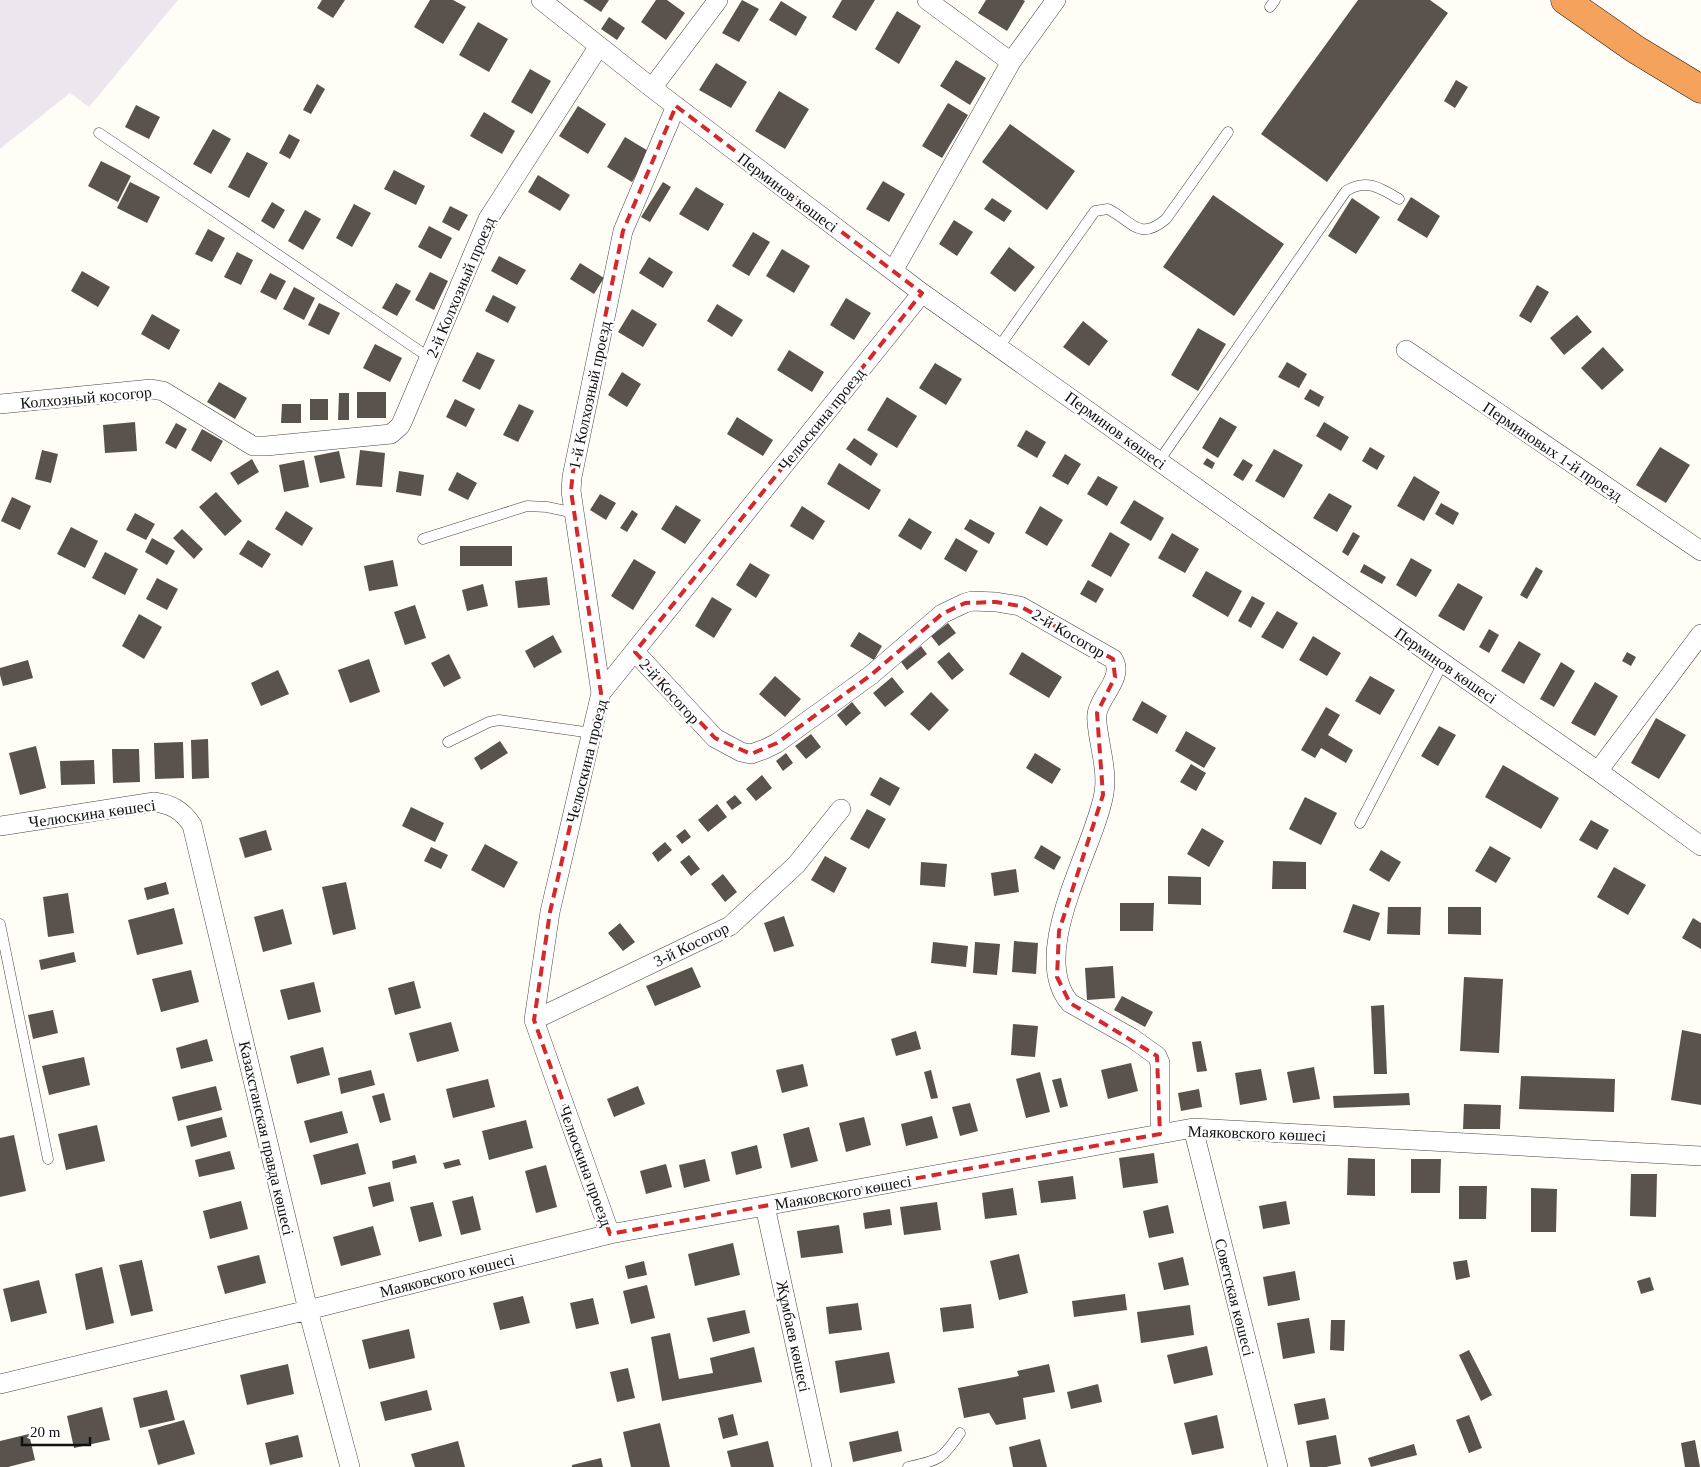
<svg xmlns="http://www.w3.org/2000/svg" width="1701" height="1467" font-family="Georgia,serif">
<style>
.industrial{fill:#eee6ef}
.building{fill:#5a524d}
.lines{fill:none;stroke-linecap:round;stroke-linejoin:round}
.lane-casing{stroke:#444;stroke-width:11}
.street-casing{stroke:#444;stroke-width:20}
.highway-casing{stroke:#222;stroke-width:29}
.lane{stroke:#fff;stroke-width:10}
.street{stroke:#fff;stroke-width:19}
.highway{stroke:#f5a25d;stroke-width:28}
.marked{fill:none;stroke:#d62828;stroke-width:4;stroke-dasharray:10 6;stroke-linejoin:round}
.labels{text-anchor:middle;stroke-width:5;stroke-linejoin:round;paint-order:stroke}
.street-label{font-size:16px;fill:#111;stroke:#fff}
</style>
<rect width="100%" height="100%" fill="#fffdf5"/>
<!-- industrial -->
<path class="industrial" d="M0,0h178l-89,107 -19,-14 -70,56z"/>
<!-- building -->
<path class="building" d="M322,0h23l-12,18 -16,-10z
M430,0h23l13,7 -23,37 -29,-17z
M583,0h26l-8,12z
M656,0h11l18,13 -19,27 -25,-18z
M742,0l17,9 -20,33 -17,-9z
M842,0h33l-19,31 -24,-14z
M986,0h37l2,1 -18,30 -29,-18z
M1358,0h72l18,13 -121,169 -66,-48z
M781,1l26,16 -11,19 -27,-16z
M897,11l24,15 -22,38 -24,-15z
M609,17l16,11 -8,12 -16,-11z
M478,22l30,17 -19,33 -30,-17z
M956,60l30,18 -16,27 -30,-19z
M716,63l31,19 -16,26 -32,-18z
M530,69l21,12 -19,33 -21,-12z
M1456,80l12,7 -13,21 -11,-7z
M317,84l8,5 -14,25 -8,-4z
M779,91l30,18 -24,40 -30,-18z
M948,103l20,12 -26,43 -20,-12z
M136,105l24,12 -11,22 -24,-12z
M578,106l28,18 -18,30 -29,-18z
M484,112l31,19 -13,23 -32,-18z
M1010,124l65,47 -28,39 -65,-48z
M213,129l18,10 -20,35 -18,-10z
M289,134l11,6 -10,19 -11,-6z
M625,137l25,15 -18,30 -25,-15z
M247,152l21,11 -19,35 -21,-11z
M101,161l30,15 -13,26 -30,-16z
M394,170l31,16 -9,19 -32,-16z
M538,175l32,20 -10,16 -32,-19z
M883,181l22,13 -16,28 -23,-13z
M130,182l30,15 -13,26 -30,-15z
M663,182l8,5 -21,35 -9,-5z
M696,187l28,17 -16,27 -29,-17z
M1213,195l71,49 -50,72 -71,-49z
M1411,197l29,19 -13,22 -30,-18z
M992,198l20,13 -8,11 -20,-13z
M1352,198l28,19 -24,37 -28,-18z
M272,202l13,8 -11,19 -13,-8z
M354,204l17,9 -19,34 -16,-9z
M450,206l18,9 -9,16 -17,-9z
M305,210l16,9 -18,31 -15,-9z
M954,220l19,12 -16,24 -18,-12z
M429,226l23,12 -11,21 -23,-12z
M208,229l17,9 -13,24 -17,-8z
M753,232l17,10 -21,34 -17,-10z
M1009,247l26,20 -20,25 -25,-19z
M782,249l28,17 -16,27 -28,-17z
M237,252l16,8 -12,25 -17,-8z
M499,256l27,14 -9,15 -26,-14z
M649,257l24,15 -10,16 -24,-15z
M580,263l24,15 -10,16 -24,-15z
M82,271l28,16 -12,20 -27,-16z
M430,272l18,9 -14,29 -19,-10z
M270,273l16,8 -10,19 -16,-8z
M396,283l15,8 -14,25 -15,-8z
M1537,285l12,7 -18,31 -12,-7z
M294,287l21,11 -11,22 -21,-11z
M493,295l23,12 -8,16 -23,-12z
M846,298l25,15 -17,27 -24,-15z
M319,303l21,10 -11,22 -21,-10z
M717,304l26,16 -11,17 -25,-16z
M632,309l25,15 -14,23 -25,-15z
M152,314l28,16 -11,20 -28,-16z
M1577,315l15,17 -28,23 -14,-17z
M1083,321l25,20 -19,25 -26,-19z
M1198,328l28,16 -28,47 -27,-16z
M375,344l27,14 -12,24 -27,-14z
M1603,347l21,23 -22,20 -21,-22z
M789,350l35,22 -12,20 -35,-22z
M477,352l18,8 -15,30 -18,-9z
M1287,362l20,12 -8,14 -21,-11z
M935,363l27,16 -16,26 -27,-17z
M622,372l19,12 -14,23 -19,-12z
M219,382l28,16 -12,21 -28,-17z
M1310,389l14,8 -5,10 -15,-8z
M357,392h29v26h-29z
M339,393h10v27h-11z
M887,397l30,19 -20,32 -30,-18z
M310,399h18v21h-18z
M455,399l20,10 -9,18 -20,-10z
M282,404h19v19h-20z
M519,404l15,7 -16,31 -15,-7z
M737,417l36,23 -10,16 -36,-22z
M1220,417l17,10 -19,31 -16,-10z
M135,422l2,29 -32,2 -2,-28z
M1324,422l25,15 -8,14 -25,-15z
M176,423l11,6 -11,20 -11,-6z
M202,429l21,12 -12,21 -20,-12z
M1026,430l20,12 -9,16 -20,-12z
M854,438l24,16 -7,12 -25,-17z
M1370,447l15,9 -8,14 -15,-9z
M1660,447l30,18 -24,38 -30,-18z
M1274,449l29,16 -19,33 -29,-17z
M42,450l16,4 -7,29 -16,-4z
M360,450l25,3 -3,34 -26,-2z
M339,451l6,27 -25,5 -6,-27z
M1065,454l16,10 -13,21 -16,-9z
M1207,458l8,5 -3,6 -9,-5z
M252,459l7,13 -21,13 -8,-12z
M1243,459l10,6 -10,16 -10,-6z
M304,460l5,27 -25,5 -5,-27z
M839,463l42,27 -12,20 -42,-26z
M399,471l25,4 -3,21 -25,-4z
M457,472l20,11 -9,17 -20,-10z
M1098,476l20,11 -11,19 -20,-12z
M1414,476l26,16 -16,29 -27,-15z
M216,492l26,29 -17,15 -26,-29z
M1329,493l23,13 -15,26 -24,-14z
M600,494l16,9 -10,17 -16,-10z
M12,497l19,9 -11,24 -19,-9z
M1134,500l30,18 -13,23 -31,-18z
M1441,503l18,10 -6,12 -18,-11z
M676,505l25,15 -16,24 -24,-15z
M802,506l23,15 -12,19 -23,-14z
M1040,506l23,14 -16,26 -22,-13z
M632,510l6,4 -11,18 -7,-4z
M286,511l27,17 -11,18 -27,-17z
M135,513l20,11 -9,16 -20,-10z
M909,518l23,14 -11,18 -23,-14z
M970,519l25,14 -6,11 -25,-15z
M71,527l27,14 -13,27 -28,-14z
M182,529l21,20 -9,10 -21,-21z
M1110,532l20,12 -19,33 -20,-11z
M1353,532l7,4 -12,20 -6,-4z
M1172,533l27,16 -14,24 -27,-15z
M152,538l23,13 -8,14 -22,-13z
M956,538l22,13 -12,21 -22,-13z
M248,540l23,14 -9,14 -23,-14z
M460,546h52v20h-52z
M105,552l33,17 -13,26 -33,-17z
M1411,558l21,12 -16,27 -20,-12z
M634,559l22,13 -23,38 -22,-14z
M393,560l5,26 -29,5 -5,-25z
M750,563l20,12 -14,23 -20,-13z
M1364,564l22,13 -4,7 -22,-12z
M1536,567l7,4 -16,28 -7,-4z
M1206,571l36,20 -14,26 -36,-21z
M547,577l3,28 -32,3 -3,-27z
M157,578l21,11 -11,21 -21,-11z
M1088,580l16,9 -8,14 -16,-9z
M1458,583l25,14 -19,34 -26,-15z
M483,584l5,22 -21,5 -5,-21z
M1252,596l13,7 -14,25 -13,-7z
M712,597l20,12 -18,29 -19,-12z
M415,605l11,33 -21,7 -11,-33z
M1277,611l21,12 -15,26 -22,-12z
M139,614l23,13 -18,32 -22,-13z
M948,623l8,10 -17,13 -8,-10z
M1489,629l10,6 -10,18 -10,-6z
M859,632l23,14 -8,14 -24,-14z
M553,635l9,17 -28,16 -9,-17z
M1313,636l28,17 -14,23 -28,-16z
M1519,641l22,13 -17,30 -23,-13z
M921,646l6,8 -20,16 -6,-8z
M949,652l15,18 -12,10 -15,-18z
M1022,652l40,25 -13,21 -40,-24z
M1627,652l9,5 -5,9 -9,-5z
M449,654l12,24 -17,9 -13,-24z
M369,659l11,33 -30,11 -12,-33z
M28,660l5,18 -30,8 -3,-11v-7z
M1561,662l14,9 -21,36 -14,-8z
M278,670l11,24 -28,12 -10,-23z
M775,676l26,23 -16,18 -26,-23z
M1370,676l25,14 -15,25 -25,-14z
M892,677l12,15 -19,15 -12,-14z
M1595,682l23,14 -23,40 -24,-13z
M931,692l18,18 -20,21 -19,-17z
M1142,701l25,15 -10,18 -25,-14z
M852,702l9,11 -15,13 -9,-11z
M1326,707l14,8 -12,20 25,15 -7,13 -25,-15 -6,10 -14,-8z
M1656,718l30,17 -27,44 -28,-16z
M1439,726l17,9 -18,31 -17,-10z
M1186,731l30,17 -12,20 -29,-17z
M811,734l10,13 -15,12 -11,-13z
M208,739l1,39 -17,1 -1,-39z
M500,741l8,12 -27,17 -7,-12z
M183,742l1,36 -29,1 -1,-36z
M36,746l10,42 -26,7 -11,-42z
M112,749h27l1,33 -27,1z
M786,753l7,10 -10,8 -7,-10z
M1035,753l26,16 -9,15 -26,-16z
M94,760l1,24 -34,1 -1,-24z
M1191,764l15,9 -10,18 -16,-9z
M1503,765l56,33 -18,31 -56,-32z
M762,775l10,13 -16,13 -10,-12z
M880,777l20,11 -10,18 -20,-11z
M735,795l7,8 -10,7 -6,-8z
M1305,797l32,16 -16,32 -32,-16z
M717,804l10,13 -19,15 -10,-12z
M411,807l33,16 -9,19 -33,-16z
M867,809l19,10 -17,30 -19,-10z
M1591,820l18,10 -12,20 -18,-10z
M1202,828l22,13 -15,26 -22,-13z
M685,829l6,8 -9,7 -6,-8z
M266,830l6,20 -27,8 -6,-20z
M665,842l7,8 -14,12 -6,-9z
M485,844l33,18 -14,26 -33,-18z
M1041,845l20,12 -7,13 -20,-12z
M1490,846l21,12 -15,25 -21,-12z
M431,847l17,8 -7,14 -17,-8z
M1381,850l20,12 -12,20 -20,-12z
M689,855l11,14 -9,7 -11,-14z
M825,856l22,12 -13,25 -23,-13z
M1273,861l33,1v27h-34z
M921,862l26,2 -2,23 -25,-2z
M1614,867l32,18 -18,30 -31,-18z
M1016,869l3,23 -25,4 -3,-23z
M723,874l14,18 -12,10 -14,-18z
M1168,876l33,1v28l-33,-1z
M166,882l3,12 -22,6 -3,-12z
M346,882l10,47 -23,6 -11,-48z
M68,893l6,40 -26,4 -5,-40z
M1120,903h34l-1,28h-33z
M1353,904l27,9 -10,28 -27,-9z
M1388,907h33l-1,28 -33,-1z
M1448,907h33v28l-33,-1z
M174,908l9,36 -46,11 -9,-35z
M283,909l9,35 -29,8 -9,-35z
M784,916l10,30 -20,6 -10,-29z
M1693,918l8,5v26l-19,-11z
M620,923l15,19 -12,9 -15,-18z
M1014,941l24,2 -2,31 -24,-2z
M933,942l35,4 -2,21 -35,-4z
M975,942l25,2 -3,31 -24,-2z
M74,952l2,10 -35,8 -2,-10z
M1113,966l2,32 -28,2 -2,-32z
M692,967l9,20 -46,19 -9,-20z
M191,970l8,32 -38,10 -9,-33z
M1464,977l39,2 -4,74 -39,-2z
M414,981l7,27 -26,7 -7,-27z
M314,982l7,30 -33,8 -8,-30z
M1122,996l31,16 -8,15 -31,-17z
M1384,1005l3,69h-13l-3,-68z
M53,1010l5,23 -25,6 -5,-24z
M451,1022l8,29 -42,11 -8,-29z
M1013,1024l25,2 -3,31 -24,-2z
M1682,1030l19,4v71l-30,-5z
M916,1031l5,18 -25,7 -5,-17z
M207,1039l6,22 -32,8 -5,-21z
M1201,1041l6,30 -10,1 -5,-30z
M323,1047l7,28 -33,9 -7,-28z
M84,1057l6,28 -41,10 -7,-29z
M1131,1063l7,28 -30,8 -7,-29z
M803,1064l5,22 -26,7 -6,-23z
M1314,1067l6,32 -27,4 -6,-31z
M1261,1069l6,31 -27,5 -5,-32z
M371,1070l4,15 -34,9 -3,-16z
M931,1070l7,28 -7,1 -7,-27z
M1040,1072l10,40 -24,6 -10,-39z
M1521,1076l94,3 -1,33 -95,-3z
M1061,1078l7,28 -8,2 -8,-28z
M488,1079l7,28 -42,11 -7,-29z
M216,1086l6,24 -44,11 -6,-24z
M638,1086l7,18 -31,13 -7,-18z
M1199,1089l3,18 -21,4 -3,-18z
M384,1093l7,27 -11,3 -8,-27z
M1409,1093l1,12 -76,3 -1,-12z
M970,1103l8,28 -18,5 -8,-29z
M1464,1104l37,1 -1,24h-37z
M342,1111l6,22 -38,10 -6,-22z
M932,1116l6,22 -32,8 -5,-22z
M222,1117l5,20 -36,10 -5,-21z
M864,1117l7,28 -25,7 -7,-29z
M526,1120l7,28 -44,12 -7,-29z
M97,1125l8,36 -39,9 -8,-36z
M809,1127l9,34 -27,7 -8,-34z
M14,1135l12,56 -26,6v-59z
M358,1143l8,31 -45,11 -8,-30z
M757,1145l5,23 -26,7 -5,-23z
M230,1151l5,18 -36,8 -4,-17z
M1154,1153l4,30 -35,5 -4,-30z
M415,1155l2,8 -24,6 -1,-8z
M1348,1158l27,1v37l-28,-1z
M459,1159l2,6 -16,4 -2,-6z
M705,1159l5,22 -26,7 -5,-23z
M1411,1159h30l-1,34h-29z
M666,1164l6,23 -26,7 -6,-23z
M546,1165l11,42 -21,6 -11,-42z
M1631,1174h26l-1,43 -26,-1z
M1073,1176l3,23 -35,4 -3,-22z
M390,1182l4,19 -21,6 -5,-20z
M1459,1186h28l-1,33h-27z
M1013,1188l4,27 -32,4 -3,-26z
M1531,1188l26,1 -1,43h-25z
M473,1196l8,34 -20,5 -9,-34z
M241,1201l7,28 -38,10 -7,-28z
M1286,1201l4,23 -27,5 -4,-23z
M433,1202l9,34 -23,6 -9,-35z
M937,1202l4,28 -37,5 -4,-28z
M1168,1205l6,28 -25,5 -6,-27z
M890,1209l2,16 -27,4 -2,-16z
M839,1225l4,28 -42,5 -4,-27z
M373,1226l8,29 -40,11 -8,-29z
M733,1243l7,32 -45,11 -7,-32z
M1019,1254l9,39 -29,7 -9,-39z
M259,1255l7,28 -41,11 -8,-28z
M1183,1257l6,28 -25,5 -6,-27z
M142,1260l11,51 -22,5 -12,-51z
M1467,1260l3,17 -14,3 -3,-18z
M644,1261l3,14 -19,4 -3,-13z
M102,1267l12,56 -28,7 -11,-56z
M1295,1271l5,29 -32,6 -5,-29z
M1650,1277l4,13 -13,4 -4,-13z
M39,1280l8,33 -36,9 -8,-33z
M647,1285l8,33 -24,6 -8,-33z
M1125,1294l2,16 -53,7 -2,-16z
M523,1296l7,27 -30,7 -7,-27z
M593,1298l6,26 -23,5 -6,-26z
M858,1303l4,27 -33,4 -3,-27z
M971,1304l3,24 -31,4 -3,-24z
M1190,1305l4,30 -53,8 -4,-31z
M745,1310l5,23 -37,9 -6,-24z
M1309,1318l6,35 -32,6 -6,-36z
M1331,1320h14l-1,31 -14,-1z
M409,1329l6,29 -46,11 -7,-29z
M670,1333l9,46 34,-6 -3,-15 44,-11 8,35 -100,19 -11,-64z
M1207,1346l6,29 -39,9 -7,-29z
M1469,1350l23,45 -11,6 -22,-46z
M889,1352l6,31 -55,10 -5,-32z
M288,1364l6,30 -47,11 -7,-30z
M1049,1364l6,28 -32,6 3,21 -30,6 -7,-12 -25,5 -6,-30 61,-12 -2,-5z
M628,1368l7,30 -18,4 -7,-30z
M1098,1384l4,18 -31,7 -4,-17z
M167,1390l8,30 -35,8 -7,-30z
M427,1390l5,20 -47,11 -5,-19z
M1325,1398l4,21 -31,6 -4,-21z
M102,1407l8,33 -36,8 -7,-32z
M733,1414l5,21 -15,4 -5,-21z
M1217,1415l7,33 -32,7 -8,-32z
M1469,1415l13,33 -13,5 -13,-33z
M184,1420l11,34 -37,11 -10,-35z
M660,1423l10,44h-39l-8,-35z
M898,1431l4,20 -49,11 -4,-20z
M29,1434l6,26 -27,7h-8v-26z
M298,1435l5,22 -33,8 -5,-22z
M1336,1435l5,29 -15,3h-16l-4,-26z
M1040,1439l7,28h-34l-4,-20z
M1695,1440l5,27h-15l-4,-24z
M458,1441l7,26h-50l-4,-13z
M768,1441l6,26h-43l-4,-16z
M1414,1444l3,11 -46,12 -3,-9z
M601,1458l2,9h-31v-2z"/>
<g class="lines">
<!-- lane casing -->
<g class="lane-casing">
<path id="lane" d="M1270,7l5,-7
M99,133l331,225
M999,347l96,-136 13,-2c24,12 31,33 58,10l62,-87
M1159,461l187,-270c20,-13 35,-3 53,8
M423,539l104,-33 20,1 28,6
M448,742l41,-20 10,-2 93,13
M1360,823l83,-160
M0,924l48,235
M908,1467c31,-7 34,-7 52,-34"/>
</g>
<!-- street casing -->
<g class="street-casing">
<path id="street" d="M541,0l111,88 270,205 521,370 155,108 103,75
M927,0l84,62
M652,88l66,-88
M893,271l118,-209 45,-62
M1406,350l295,201
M0,404l151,-15 12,2 90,55h13l125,-12 9,-8 3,-6 85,-201 111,-173
M635,652l80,86 26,14 10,2 14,-5 12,-6 94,-68 71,-61 23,-11 7,-2 24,1 24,4 93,53c12,18 -14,38 -16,55 -1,8 1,16 2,23 3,18 8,38 5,56 -9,55 -77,160 -34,210l62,35 25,18 3,7v71
M601,693l-30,-202 1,-14 51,-246 53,-125
M1598,771l103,-137
M0,826l154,-24c17,2 28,8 38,23l116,485 42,157
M534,1020l196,-94 66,-61 45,-56
M1193,1128l85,339
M765,1206l57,261
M610,1234l-76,-214 16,-108 51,-219 321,-400
M0,1384l308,-74 302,-76 583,-106 508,28"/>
</g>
<!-- highway casing -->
<g class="highway-casing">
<path id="highway" d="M1565,0l70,49 66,40"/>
</g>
<!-- lane -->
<use href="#lane" class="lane"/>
<!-- street -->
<use href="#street" class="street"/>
<!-- highway -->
<use href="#highway" class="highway"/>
</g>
<!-- marked area -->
<path class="marked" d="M676,106l246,187 -287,359 80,86 36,16 26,-11 94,-68 71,-61 23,-11 31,-1 24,4 93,53 2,18 -18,36 6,82 -44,136 -2,46 13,26 87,53 3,78 -550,100 -76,-214 16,-108 51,-219 -30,-202 2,-20 50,-240z"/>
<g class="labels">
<!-- street labels -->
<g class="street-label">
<text transform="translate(788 192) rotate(37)" y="6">Перминов көшесі</text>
<text transform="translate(460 287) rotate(-67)" y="6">2-й Колхозный проезд</text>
<text transform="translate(589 395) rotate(-78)" y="6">1-й Колхозный проезд</text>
<text transform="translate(86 397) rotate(-5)" y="6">Колхозный косогор</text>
<text transform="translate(821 419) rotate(-51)" y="6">Челюскина проезд</text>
<text transform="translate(1116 430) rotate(36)" y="6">Перминов көшесі</text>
<text transform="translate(1553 451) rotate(34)" y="6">Перминовых 1-й проезд</text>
<text transform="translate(1069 633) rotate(30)" y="6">2-й Косогор</text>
<text transform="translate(1446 665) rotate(35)" y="6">Перминов көшесі</text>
<text transform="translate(670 691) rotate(48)" y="6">2-й Косогор</text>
<text transform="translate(586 761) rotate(-76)" y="6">Челюскина проезд</text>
<text transform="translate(92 813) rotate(-8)" y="6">Челюскина көшесі</text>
<text transform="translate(691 944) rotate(-26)" y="6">3-й Косогор</text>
<text transform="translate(1257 1133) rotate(2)" y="6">Маяковского көшесі</text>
<text transform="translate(267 1138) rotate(77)" y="6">Казахстанская правда көшесі</text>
<text transform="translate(586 1166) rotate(70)" y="6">Челюскина проезд</text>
<text transform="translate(843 1192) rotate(-10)" y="6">Маяковского көшесі</text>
<text transform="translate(447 1275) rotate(-14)" y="6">Маяковского көшесі</text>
<text transform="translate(1235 1297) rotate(76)" y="6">Советская көшесі</text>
<text transform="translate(794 1336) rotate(78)" y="6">Жұмбаев көшесі</text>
</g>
</g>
<!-- scale -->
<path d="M22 1437v8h68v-8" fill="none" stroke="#111111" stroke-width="2.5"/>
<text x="30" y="1437" font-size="15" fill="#111111" stroke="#ffffff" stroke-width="4" paint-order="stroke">20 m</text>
</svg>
